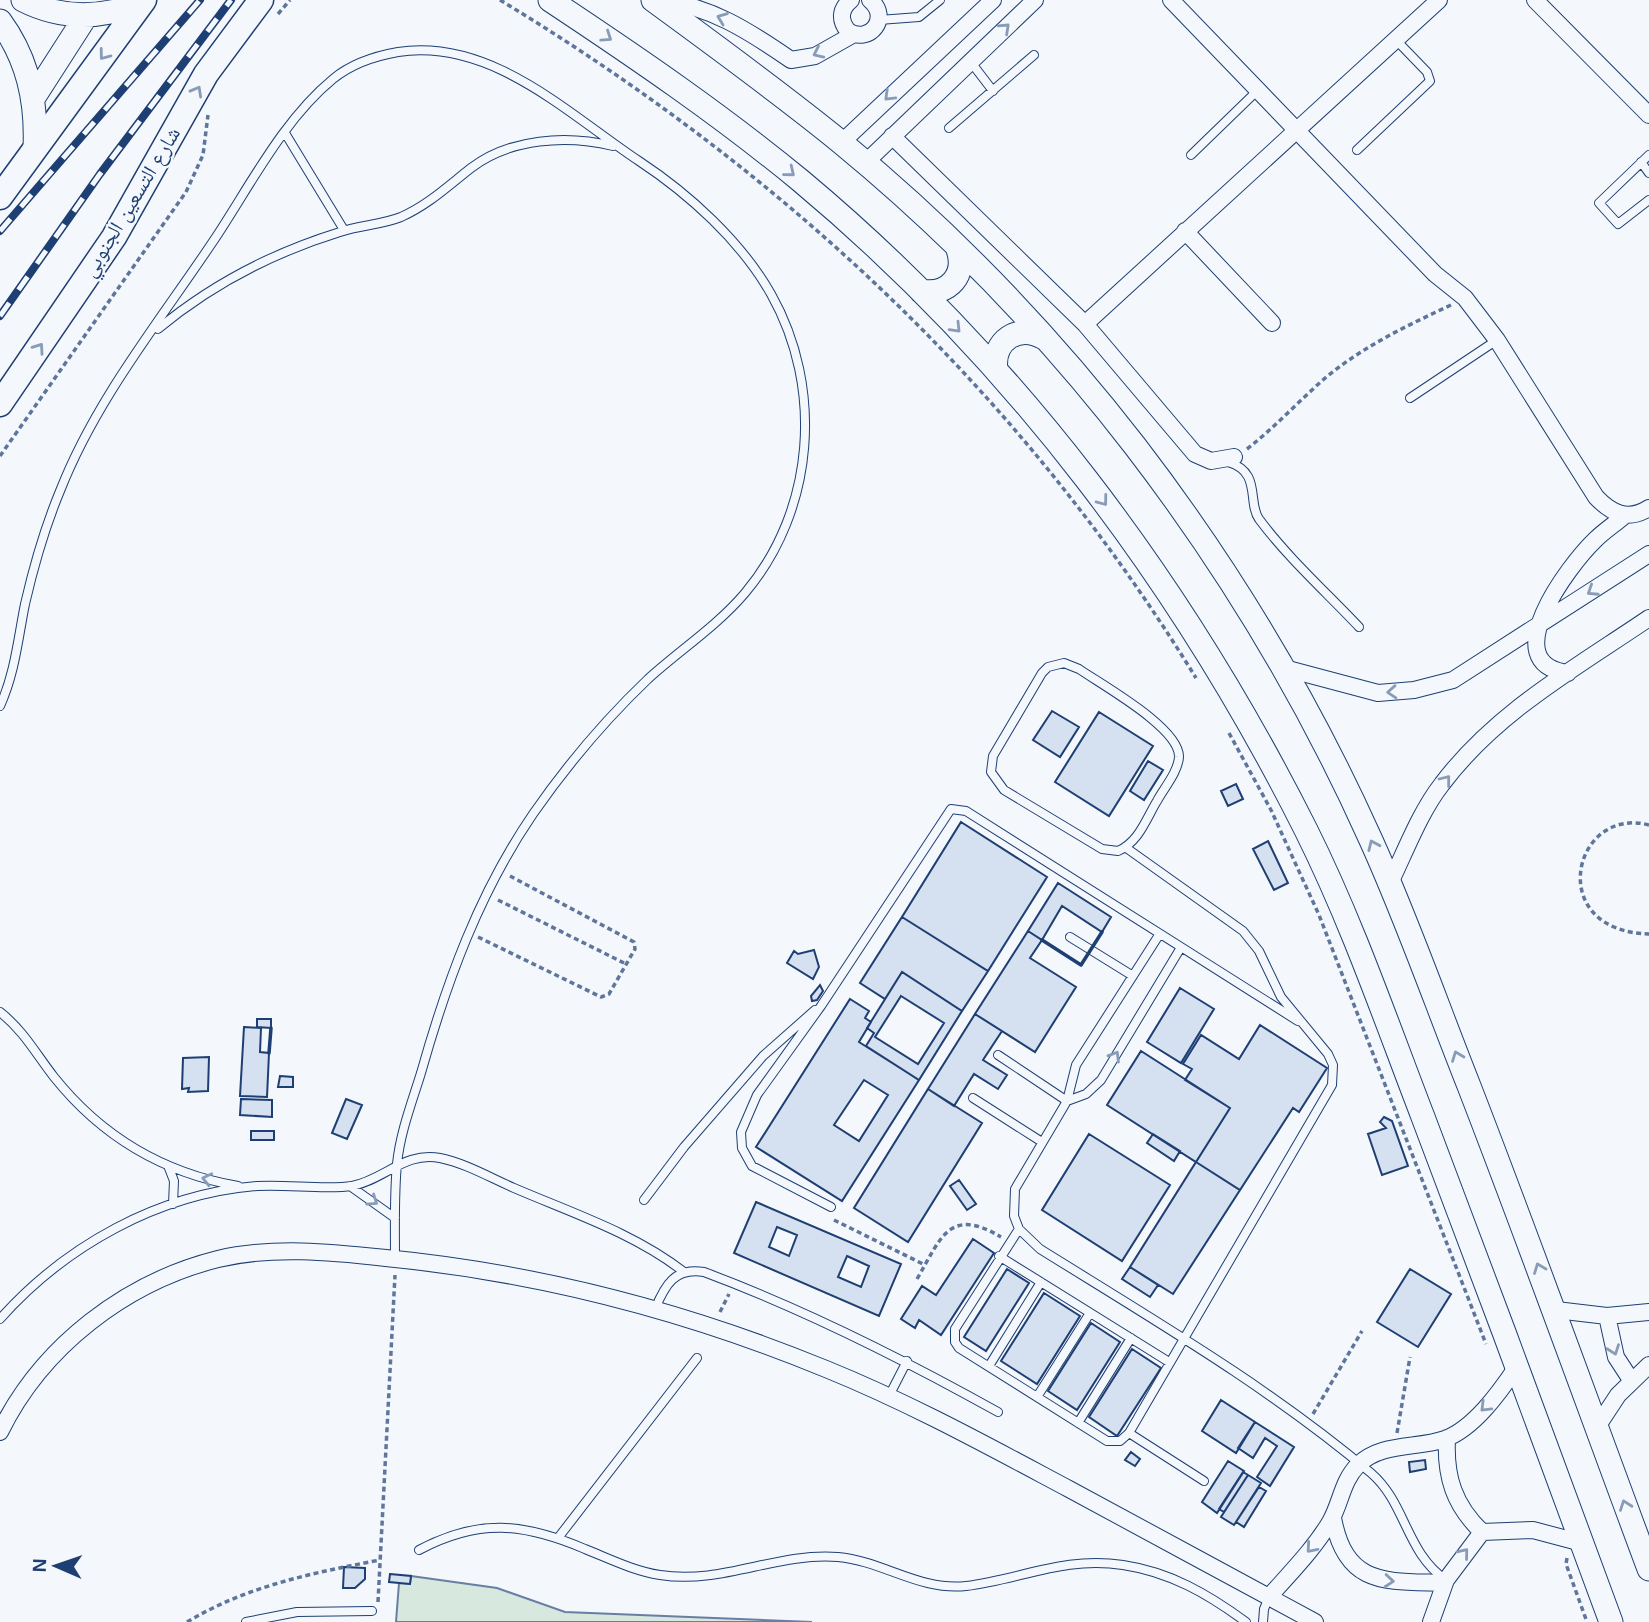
<svg xmlns="http://www.w3.org/2000/svg" width="1649" height="1622" font-family="Helvetica,'Noto Naskh Arabic',sans-serif">
<style>
.pitch{fill:#d7e8df;stroke:#687fa3;stroke-width:2}
.building{fill:#d5e0f0;stroke:#1d3f73;stroke-width:2;fill-rule:evenodd}
.lines{fill:none;stroke-linecap:round;stroke-linejoin:round}
.lane-casing{stroke:#1d3f73;stroke-width:10}
.street-casing{stroke:#1d3f73;stroke-width:18}
.secondary-casing{stroke:#1d3f73;stroke-width:25}
.primary-casing{stroke:#1d3f73;stroke-width:27}
.path{stroke:#5e769c;stroke-width:3.5;stroke-dasharray:5 3.5;stroke-linecap:butt}
.lane{stroke:#f4f7fb;stroke-width:8}
.street{stroke:#f4f7fb;stroke-width:16}
.secondary{stroke:#f4f7fb;stroke-width:23}
.primary{stroke:#f4f7fb;stroke-width:24}
.rail-casing{stroke:#1d3f73;stroke-width:8}
.rail{stroke:#f4f7fb;stroke-width:5;stroke-dasharray:16;stroke-linecap:butt}
.wall{stroke:#1d3f73;stroke-width:3.5}
.oneway{stroke:#889bb7}
.labels{text-anchor:middle;stroke-width:5;stroke-linejoin:round;paint-order:stroke}
.street-label{font-size:21px;fill:#1d3f73;stroke:#f4f7fb}
</style>
<rect width="100%" height="100%" fill="#f4f7fb"/>
<!-- pitch -->
<path class="pitch" d="M411,1576l86,12 68,24 247,10h-416l3,-39 11,1z"/>
<!-- building -->
<path class="building" d="M1052,711l27,16 -19,30 -27,-17z
M1099,712l54,34 -44,70 -54,-34z
M1148,761l15,9 -19,30 -14,-9z
M1236,784l7,15 -15,7 -7,-15z
M961,822l86,55 -59,94 -86,-54z
M1268,841l20,42 -14,7 -21,-41z
M1058,883l53,34 -9,15 -40,-26 -20,34 -14,-9z
M902,917l86,54 -26,40 -60,-39 -17,27 -25,-16z
M1028,931l14,9 -12,18 46,29 -41,65 -60,-38z
M814,950l5,17 -6,12 -26,-16 7,-12 4,3z
M902,972l60,39 -43,69 -53,-34 8,-13 -7,-5zM901,996l43,27 -26,41 -43,-27z
M820,985l3,6 -6,9 -5,1 -1,-5z
M1180,988l34,21 -33,54 -34,-21z
M850,999l19,12 -4,7 6,4 -12,20 60,38 -77,121 -86,-54zM864,1080l24,15 -29,46 -25,-16z
M975,1014l27,17 -19,29 24,15 -9,14 -24,-15 -20,32 -26,-17z
M257,1019h14v9l-14,-1z
M1260,1025l67,43 -28,44 -6,-4 -53,82 -44,-28 34,-54 -45,-28 7,-11 -9,-5 18,-29 38,24z
M244,1027l17,1 -1,24 9,1 -2,44 -27,-1z
M1141,1051l89,57 -34,54 -89,-57z
M209,1057l-1,34 -20,1 1,-4 -7,1 1,-31z
M280,1076l13,1v10h-15z
M928,1089l54,34 -74,119 -54,-34z
M241,1099l31,1v17l-32,-2z
M346,1099l16,6 -15,34 -15,-6z
M1384,1117l8,4 16,45 -26,9 -14,-41 18,-6 -6,-6z
M251,1131h23v9h-23z
M1089,1134l81,51 -48,76 -80,-51z
M1153,1134l27,17 -6,10 -27,-18z
M1196,1162l44,28 -67,104 -43,-27z
M959,1180l17,24 -9,6 -17,-24z
M756,1202l145,62 -22,52 -145,-63zM777,1227l20,8 -8,21 -20,-9zM847,1256l22,10 -8,21 -23,-10z
M973,1239l21,14 -53,82 -22,-15 -4,8 -14,-9 21,-33 14,9z
M1130,1267l28,18 -8,12 -28,-18z
M1007,1269l22,14 -43,68 -22,-14z
M1410,1269l41,25 -33,53 -41,-25z
M1044,1293l36,23 -43,68 -36,-23z
M1091,1323l29,19 -43,68 -29,-19z
M1132,1349l29,19 -44,68 -28,-19z
M1221,1400l34,22 -19,31 -34,-22z
M1255,1422l39,25 -24,39 -13,-9 20,-31 -12,-8 -12,20 -15,-10z
M1131,1452l9,7 -5,7 -10,-6z
M1425,1460l1,9 -16,3 -1,-10z
M1228,1461l16,10 -27,42 -15,-11z
M1243,1472l5,3 -24,37 -5,-3z
M1248,1475l13,8 -27,42 -13,-8z
M1259,1487l7,4 -22,36 -8,-5z
M344,1567l21,1v11l-10,9h-12z
M390,1574l21,2 -1,8 -21,-2z"/>
<g class="lines">
<!-- lane casing -->
<g class="lane-casing">
<path id="lane" d="M879,20l40,-3 21,-17
M970,61l23,30
M949,128l85,-73
M285,133l59,97
M1357,150l73,-69 -3,-9 -31,-32
M1191,155l66,-64
M1649,155l-50,48 19,21 31,-24
M1641,162l8,11
M158,329c54,-45 114,-76 182,-97 20,-7 41,-7 61,-15 27,-12 47,-31 70,-49 39,-30 96,-33 142,-22
M1410,398l87,-58
M1228,462c34,10 19,40 31,57 29,39 67,73 100,108
M1064,663l15,6c23,16 101,59 100,88 -1,15 -15,31 -22,44 -11,18 -18,41 -39,50l-16,-2 -98,-59 -13,-18 2,-16 49,-83 6,-6z
M0,706c15,-33 18,-67 25,-102 9,-39 20,-77 35,-113 36,-92 100,-170 154,-251 36,-54 69,-120 119,-161 18,-15 42,-23 65,-27 93,-14 169,61 241,109 50,33 102,80 132,133 53,94 44,216 -26,299 -28,33 -65,57 -97,86 -43,41 -81,86 -115,135 -54,79 -86,167 -112,259 -9,29 -21,60 -24,91 -3,31 -2,63 -2,95
M1159,935l-83,130 -9,36 -52,88 -1,27 5,13 21,20c114,71 229,138 331,224 35,30 35,80 75,107
M1070,937l63,39
M0,1012c24,19 36,42 54,65 48,60 109,96 184,109
M998,1055l69,46
M973,1098l69,44
M1067,1101l19,-7 15,-14 79,-131
M169,1168l5,13 -1,23
M350,1186l45,32
M644,1200l40,-53 79,-91 52,-46
M831,1207l-79,-41 -10,-18 -1,-16 16,-37 64,-89 130,-197 15,2 332,210
M1019,1229l-64,100v13l4,6 148,93h13l9,-8 203,-348 1,-20 -5,-11 -47,-57 -22,-46 -16,-20 -118,-84
M999,1256l170,106
M655,1309c10,-24 20,-42 49,-37 102,38 199,87 294,140
M0,1319c65,-73 158,-125 257,-133 29,-2 68,4 95,0 32,-6 53,-35 88,-28 25,5 51,20 74,30 58,25 120,45 170,84
M989,1366l52,-84
M889,1396l18,-35
M1037,1397l53,-84
M1078,1423l53,-85
M1129,1433l75,48
M558,1538l139,-180
M419,1550c60,-32 105,-27 166,-1 25,10 49,22 75,26 62,10 117,-23 178,-18 45,4 81,34 128,29 56,-7 98,-30 157,-21 47,7 85,29 123,57
M246,1622l51,-10 75,-1
M1263,1622l1,-13 5,-12"/>
</g>
<!-- street casing -->
<g class="street-casing">
<path id="street" d="M657,0c52,5 92,31 134,60l24,-4 39,-22
M851,0c-11,9 -12,20 -3,31 22,14 43,-14 22,-31
M1171,0l264,274 30,24 32,42 99,157c16,17 32,24 53,11
M1535,0l114,115
M892,136l193,188 110,130 16,7 23,-4
M841,143l152,-143
M865,163l170,-163
M1185,231l87,92
M1085,324l354,-324
M1284,668l94,25 36,-3 39,-10 196,-126
M1568,673c-74,-9 1,-108 27,-133 9,-9 20,-16 29,-24
M1390,883c16,-33 30,-71 52,-99 54,-72 135,-117 207,-166
M1556,1310l51,6 42,-4
M1607,1316l9,41 15,23
M1597,1427l21,-32 31,-30
M0,1432c42,-86 126,-150 218,-173 54,-13 113,-7 168,-1 152,15 299,53 440,111 84,34 164,78 243,120 82,45 164,88 246,133
M1447,1438c-2,39 7,67 35,94
M1333,1518c13,69 53,63 111,65
M1269,1597c21,-24 45,-48 61,-75 11,-19 12,-41 28,-57 23,-23 59,-16 87,-26 29,-11 54,-46 71,-71
M1431,1622l15,-42 36,-48 51,-2 49,13"/>
</g>
<!-- secondary casing -->
<g class="secondary-casing">
<path id="secondary" d="M23,0c39,20 80,18 119,3
M550,0c86,57 171,115 251,181 212,177 381,402 505,649 46,92 80,191 117,287 64,168 126,336 188,505
M653,0c64,47 129,94 190,144 107,88 207,192 292,302 93,121 172,252 235,392 37,81 66,165 99,248 62,160 120,322 180,483
M0,21c28,38 37,80 35,127
M34,97l52,-81
M921,291c28,5 47,-17 36,-44
M996,370c-4,-29 22,-47 48,-32"/>
</g>
<!-- primary casing -->
<g class="primary-casing">
<path id="primary" d="M0,197l144,-197
M0,404l114,-167 92,-163 55,-74"/>
</g>
<!-- path -->
<path class="path" d="M500,0c284,172 521,393 696,678
M278,14l12,-14
M1247,449c27,-21 51,-47 77,-70 38,-32 82,-53 127,-74
M0,456l186,-264 17,-37 5,-40
M1229,733l42,77 48,105 167,429
M1649,825c-76,-20 -106,106 0,109
M498,900l128,64
M478,937l123,60 8,-3 26,-45 -1,-7 -124,-66
M834,1220l91,45
M917,1279c24,-41 32,-73 84,-42
M720,1312l9,-18
M1313,1414l49,-83
M1397,1433l13,-76
M1567,1558l-1,6 21,58
M378,1602l17,-327
M187,1622c60,-36 125,-49 193,-62"/>
<!-- lane -->
<use href="#lane" class="lane"/>
<!-- street -->
<use href="#street" class="street"/>
<!-- secondary -->
<use href="#secondary" class="secondary"/>
<!-- primary -->
<use href="#primary" class="primary"/>
<!-- rail casing -->
<g class="rail-casing">
<path id="rail" d="M0,231l200,-231
M0,316l100,-142 131,-174"/>
</g>
<!-- rail -->
<use href="#rail" class="rail"/>
<!-- wall -->
<path class="wall" d="M1042,940l39,25 21,-33
M269,1053l2,-25"/>
</g>
<!-- one-way arrows -->
<defs><path id="oneway-chevron" d="M-2-3.5L2.5 0L-2 3.5" fill="none" stroke-width="1.6" stroke-linecap="round" stroke-linejoin="round" transform="scale(1.75)"/></defs>
<g class="oneway">
<use href="#oneway-chevron" transform="translate(722 18) rotate(-159)"/>
<use href="#oneway-chevron" transform="translate(1005 28) rotate(-43)"/>
<use href="#oneway-chevron" transform="translate(607 37) rotate(34)"/>
<use href="#oneway-chevron" transform="translate(818 53) rotate(155)"/>
<use href="#oneway-chevron" transform="translate(104 55) rotate(127)"/>
<use href="#oneway-chevron" transform="translate(197 91) rotate(-61)"/>
<use href="#oneway-chevron" transform="translate(889 96) rotate(136)"/>
<use href="#oneway-chevron" transform="translate(790 172) rotate(39)"/>
<use href="#oneway-chevron" transform="translate(956 328) rotate(46)"/>
<use href="#oneway-chevron" transform="translate(39 348) rotate(-55)"/>
<use href="#oneway-chevron" transform="translate(1103 501) rotate(53)"/>
<use href="#oneway-chevron" transform="translate(1592 591) rotate(147)"/>
<use href="#oneway-chevron" transform="translate(1392 692) rotate(176)"/>
<use href="#oneway-chevron" transform="translate(1446 780) rotate(-52)"/>
<use href="#oneway-chevron" transform="translate(1373 845) rotate(-114)"/>
<use href="#oneway-chevron" transform="translate(1115 1056) rotate(-59)"/>
<use href="#oneway-chevron" transform="translate(1457 1056) rotate(-111)"/>
<use href="#oneway-chevron" transform="translate(207 1179) rotate(-167)"/>
<use href="#oneway-chevron" transform="translate(373 1201) rotate(34)"/>
<use href="#oneway-chevron" transform="translate(1539 1268) rotate(-111)"/>
<use href="#oneway-chevron" transform="translate(1614 1350) rotate(70)"/>
<use href="#oneway-chevron" transform="translate(1485 1407) rotate(135)"/>
<use href="#oneway-chevron" transform="translate(1625 1505) rotate(-110)"/>
<use href="#oneway-chevron" transform="translate(1311 1548) rotate(131)"/>
<use href="#oneway-chevron" transform="translate(1464 1553) rotate(-51)"/>
<use href="#oneway-chevron" transform="translate(1389 1581) rotate(5)"/>
</g>
<g class="labels">
<!-- street labels -->
<g class="street-label">
<text transform="translate(131 202) rotate(-59)" y="7">شارع التسعين الجنوبي</text>
</g>
</g>
<!-- north arrow -->
<g transform="translate(56 1566) rotate(272)" stroke="#f4f7fb" stroke-width="5" paint-order="stroke">
<path d="M0-5L12 26L0 18L-12 26Z" fill="#1d3f73"/>
<text y="-10" font-size="19" font-weight="bold" text-anchor="middle" fill="#1d3f73">N</text>
</g>
</svg>
